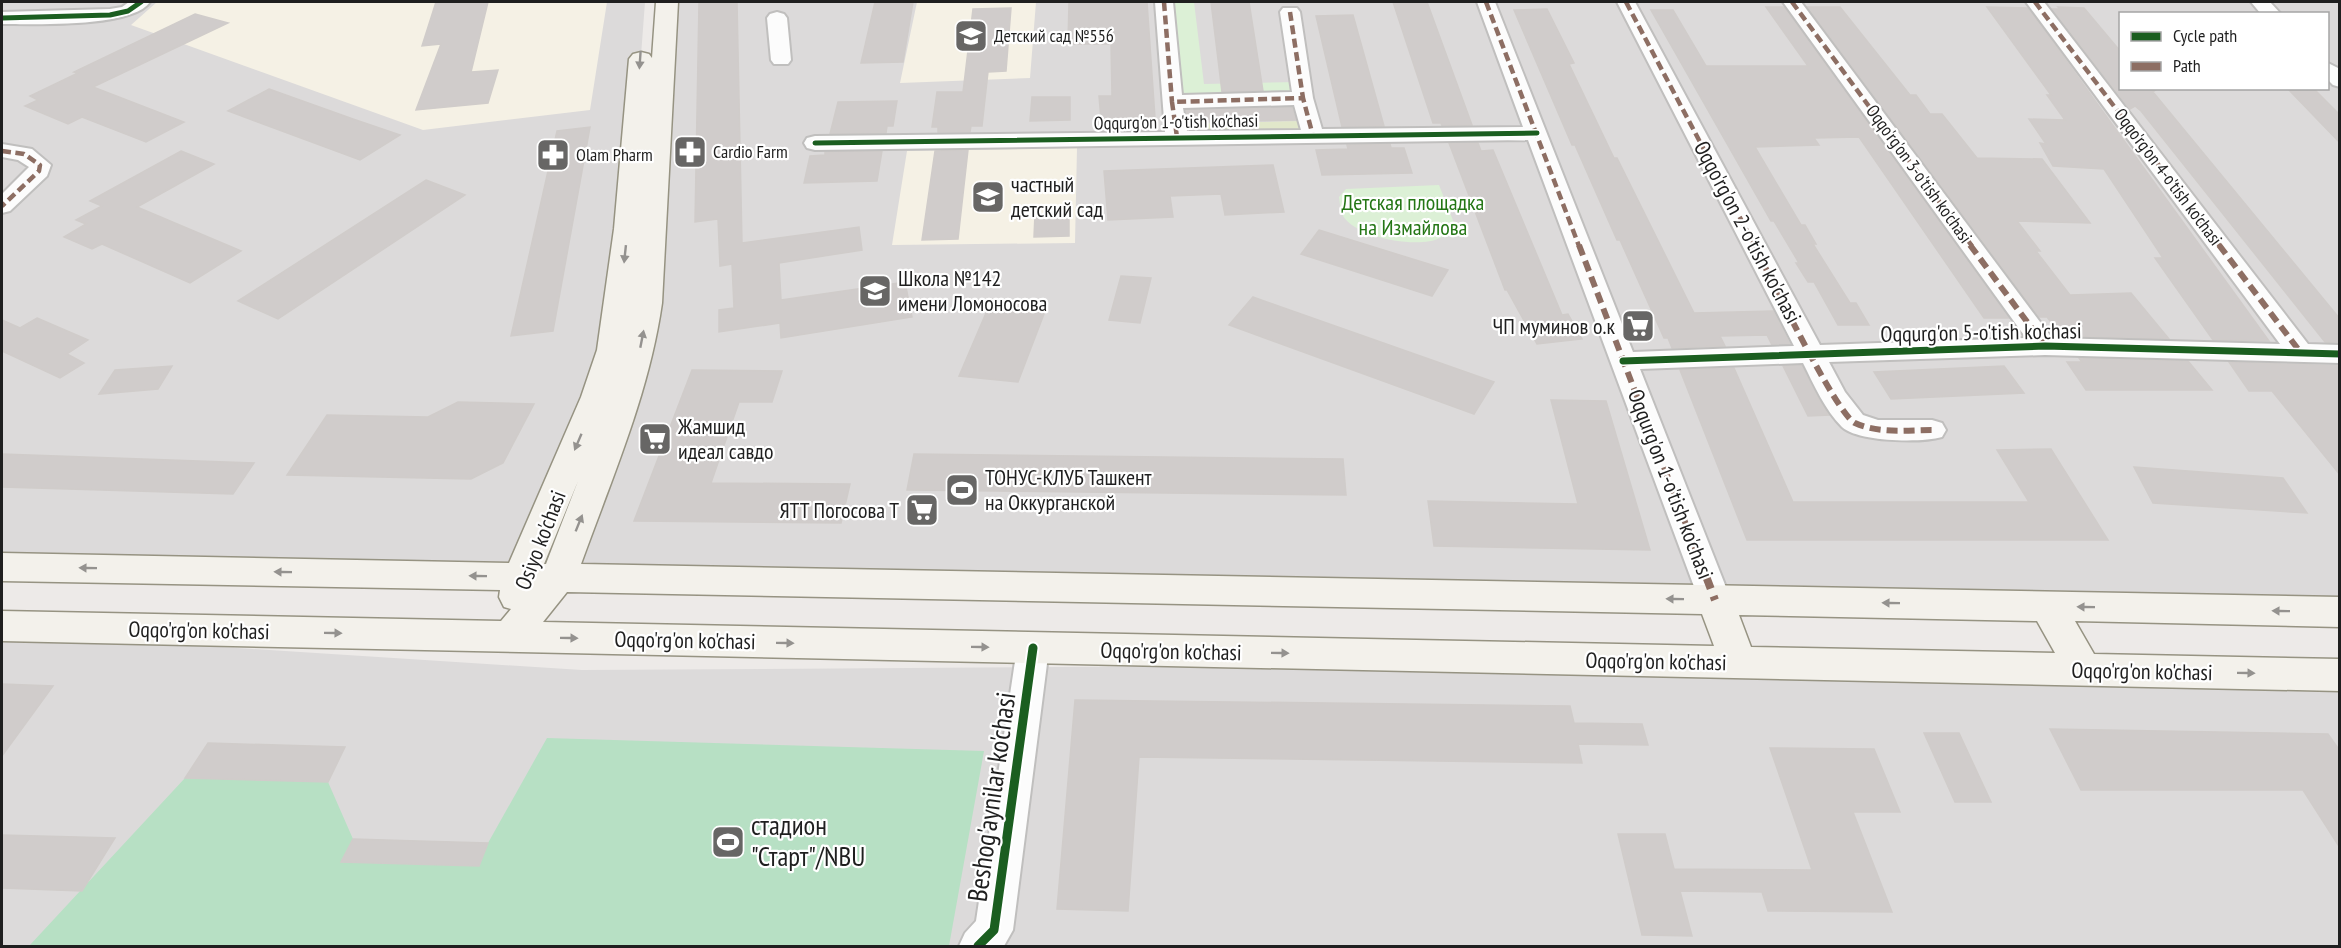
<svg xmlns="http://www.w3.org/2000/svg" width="2341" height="948" font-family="'PT Sans Narrow',sans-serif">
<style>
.residential{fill:#dcdada;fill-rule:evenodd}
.education{fill:#f5f1e5}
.grass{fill:#e1e7ca}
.park{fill:#dcf0d6}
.pitch{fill:#b7e0c4}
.building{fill:#d0cccb;stroke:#d0ccca;stroke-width:1.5}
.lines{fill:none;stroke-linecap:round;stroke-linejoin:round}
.street-casing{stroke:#c0bfbe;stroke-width:4}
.secondary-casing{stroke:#969382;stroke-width:3}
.street{fill:#fcfcfc;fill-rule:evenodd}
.secondary{fill:#f3f1eb;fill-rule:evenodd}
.quiet-far2{stroke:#8d6e63;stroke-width:4.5;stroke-dasharray:9 4.5;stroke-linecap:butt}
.quiet-far1{stroke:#8d6e63;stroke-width:6;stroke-dasharray:11 6;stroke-linecap:butt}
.quiet{stroke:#8d6e63;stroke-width:8;stroke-dasharray:14 8;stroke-linecap:butt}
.cycleway-far2-casing{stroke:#fff;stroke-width:8}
.cycleway-far1-casing{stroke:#fff;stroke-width:10}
.cycleway-casing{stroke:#fff;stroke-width:13}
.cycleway-far2{stroke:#1b5e20;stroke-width:5}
.cycleway-far1{stroke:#1b5e20;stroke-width:7}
.cycleway{stroke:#1b5e20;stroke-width:9}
.oneway{fill:#94928f}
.labels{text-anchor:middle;stroke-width:4.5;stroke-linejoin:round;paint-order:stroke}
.far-poi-label{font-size:18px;fill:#1f1f1f;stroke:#fff;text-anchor:start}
.far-street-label{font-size:18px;fill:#1f1f1f;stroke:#fff}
.poi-label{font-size:22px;fill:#1f1f1f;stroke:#fff;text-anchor:start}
.park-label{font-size:22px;fill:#247615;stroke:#fff}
.street-label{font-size:22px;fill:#1f1f1f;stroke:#fff}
.near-street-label{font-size:27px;fill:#1f1f1f;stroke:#fff}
.near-poi-label{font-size:27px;fill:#1f1f1f;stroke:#fff;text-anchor:start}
</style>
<rect width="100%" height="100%" fill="#edeae8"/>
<!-- residential -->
<path class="residential" d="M2,2h643l-17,227 -8,78 -99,270 -519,-10z
M667,2h1672v610l-1781,-34 102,-461zM2120,14h208v74h-208z
M2,633l580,37 1157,-7 600,19v264h-2337z"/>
<!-- education -->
<path class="education" d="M157,2h450l-17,108 -167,20 -292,-105z
M917,2h119l-6,76 -130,5z
M1077,148l-2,95 -183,2 15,-94z"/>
<!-- grass -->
<path class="grass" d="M1302,121l3,8 -117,4v-9z"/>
<!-- park -->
<path class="park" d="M1155,2h39l10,82 94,-2 3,14 -137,4z
M1439,185l17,43c-5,3 -10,8 -16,10 -22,11 -83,0 -97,-22 -3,-5 -3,-13 -4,-19l7,-8z"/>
<!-- pitch -->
<path class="pitch" d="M547,738l437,13 -35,195h-920l156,-168 143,4 25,57 135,4z"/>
<!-- building -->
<path class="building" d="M436,2h52l-17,70 27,-2 -10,33 -72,7 25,-66 -19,2z
M699,2h38l5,241 117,-16 3,23 -83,13 2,37 124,-18 7,35 -131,21 -1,-15 -61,9v-22l15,-2 -2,-44 -12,2 -2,-47 -23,3z
M875,2h38l-10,60 -42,1z
M1069,2h78l8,116 -54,1 -2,-23h13l-1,-52h-43z
M1211,2h38l14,89 -41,1z
M1393,2h34l45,123 -30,1 -1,-3h-8z
M1766,7h18l225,311h-25l-125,-181 -45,1 5,7 -64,2 46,78h4l11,19h-3l37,59h6l13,22h-31l-24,-43h-6l-12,-19h3l-25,-42h-3l-120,-211h22l33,56h102z
M1807,7h33l70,88h6l14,19h12l35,44 65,1 48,64 -73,-2 23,30h-4l34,44 61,-2 38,46 -107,-3 -15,-19h-8z
M1987,7l41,1 241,333 -56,-1 -58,-82h8l-59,-89 -51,-3 -13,-23 6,1 -17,-25 36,1 -18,-25h4z
M2058,7l26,1 37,44v36h37l-5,4 187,227v24l-15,-1 -184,-231 -6,-5 -5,3 -78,-100h8z
M1011,8l-5,63 -18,1 -6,54h-11l-1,6h-32v-5h-6l5,-35h26l10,-83z
M1547,9l27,54 -5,1 45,94h3l77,155 79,-2 17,33 -18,1 -5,-10 -47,1 5,10 -53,2 -4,-10h-4l-44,-98h-3l-42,-95h-3l-58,-135z
M195,14l33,9 -135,64 91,35 -38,20 -64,-25 -14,7 -43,-18 13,-6 -8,-4 48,-23 -4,-1z
M1353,15l31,111 -42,1 -26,-111z
M2287,88h26l27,27v28z
M269,89l84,30 47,16 -40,25 -132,-49z
M1032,97h38v23l-40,1z
M897,101l-4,25h-6l-1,7 -56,1 8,-32z
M1292,107l4,13 -108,2 -2,-12z
M590,127l-37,204 -42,5 46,-205z
M1449,143h29l3,8 12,-1 69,165 6,-1 14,25 -45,5 -30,-54h-2z
M1390,144l1,4h13l8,25 -90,2 -6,-25 32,-1 -1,-4z
M968,150l-10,89 -36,1 13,-89z
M181,151l33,13 -77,43 104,44 -51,32 -88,-39 -10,5 -28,-12 22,-13 -10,-4 26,-14 -12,-5z
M882,151l-5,30 -73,2 6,-27 15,-1v-3z
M1273,165l11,47 -59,3 -4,-21 -51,2 3,21 -65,3 -4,-49z
M426,180l39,15 -187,124 -40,-18z
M1069,213v23l-35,1 1,-23z
M1319,230l129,40 -16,26 -131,-42z
M1121,276l30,2 -11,45 -31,-3z
M1253,297l241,85 -20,32 -245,-89z
M992,299l55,7 -29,76 -59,-6z
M37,318l51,22 -21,14 17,9 -24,15 -58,-27v-31l18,8z
M2079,358l109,3 24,29h-126l-19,-28h15z
M2229,362l111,4v109l-68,-84h-23z
M1802,365l16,33 11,17 -21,1 -25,-50z
M172,366l-14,23 -59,5 16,-24z
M2004,366l20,27 -133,6 -17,-27z
M1734,368l59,134h236l-32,-52 54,-1 57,91h-361l-67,-170z
M692,370l90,1 -10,31h-33l-28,81 139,1 -9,39 -207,-2z
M1551,400l55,1 44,149 -216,-4 -6,-45 150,3z
M458,402l76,2 -31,59 -32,16 -184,-4 40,-60 101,2z
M2,454l252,9 -21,31 -231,-7z
M914,454l429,5 3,36 -439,-5z
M2134,467l149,11 24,35 -154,-10z
M2,684l51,2 -51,70z
M1075,700l495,6 4,17 68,1 6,21 -70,-1 4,19 -443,-6 -11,154 -71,-2z
M2050,729l278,5 12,17v97l-37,-58h-222z
M1924,733h35l32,69h-36z
M208,743l137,4 -17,35 -143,-4z
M1770,748l104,1 26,63h-47l39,100 -124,-1 -6,-19 -82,-1 12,45 -50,-1 -24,-101h47l9,35 138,1z
M2,835l113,3 -33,53 -80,-3z
M353,839l65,2 70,2 -9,23 -138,-4z"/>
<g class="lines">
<!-- street casing -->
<g class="street-casing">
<path id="street" d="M129,2h21c-18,26 -116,22 -148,22v-12l108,-3 12,-2z
M1155,2h18l9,93 110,-3 -12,-80 3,-4h14l3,4 13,86 9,31 201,-2 -46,-125h18l138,350 161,-6 -177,-344h18l185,343 206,-7 -243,-336h18l251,336 228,6 -254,-342h18l264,342 32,1v18l-295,-8 -216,7 16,30 18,23 15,5h54l10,3 4,7 -4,7c-21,6 -84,5 -100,-10 -17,-17 -28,-42 -39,-64l-163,6 91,231 -5,9 -11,3 -11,-3 -5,-9 -171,-460 -713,10 -8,-2 -3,-5 3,-5 8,-2 350,-4zM1294,105l7,25 -114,1 -4,-23z
M2251,2h19l11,12h-20z
M777,12l7,2 3,4 4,42 -3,4h-14l-3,-4 -4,-42 3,-4z
M2328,63l12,6v18l-7,-2 -5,-5z
M2,144l30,5 19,16 -4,11 -37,35 -8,2v-19l27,-27 -11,-7 -16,-3z
M1033,635l11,4 5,9 -36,282 -9,16h-45l6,-13 11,-12 41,-273 5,-9z"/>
</g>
<!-- secondary casing -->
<g class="secondary-casing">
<path id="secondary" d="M656,2h22l-16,301c-13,91 -50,175 -81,261l1759,33v30l-265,-6 19,33 246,5v32l-2338,-50v-30l499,10 10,-12 -7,-2 -5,-10 1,-7 -498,-9v-28l507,10 72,-166 16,-47 17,-121 15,-170 4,-5 8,-2 8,2 3,4zM578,481l-32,83h-2zM567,592l1135,22 12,32 -1171,-24zM1739,615l298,6 18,32 -304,-6z"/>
</g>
<!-- street -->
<use href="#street" class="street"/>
<!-- secondary -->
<use href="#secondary" class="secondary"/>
<!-- quiet-far2 -->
<path class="quiet-far2" d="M1164,2l8,100
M1486,2l93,244
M1626,2l129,244
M1792,2l180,244
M2035,2l185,244
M1290,12l13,86
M1177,137l-5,-35 131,-4 10,38
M2,151l22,3 16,11 -1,6 -37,35"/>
<!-- quiet-far1 -->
<path class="quiet-far1" d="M1579,245l119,311
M1754,245c14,27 82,169 101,178 24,11 52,7 77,7
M1970,245l75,101
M2219,245l82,108"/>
<!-- quiet -->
<path class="quiet" d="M1698,555l17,45"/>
<!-- cycleway-far2 casing -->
<g class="cycleway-far2-casing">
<path id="cycleway-far2" d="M2,18l108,-3 18,-4 13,-9
M815,143l722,-10"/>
</g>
<!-- cycleway-far1 casing -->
<g class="cycleway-far1-casing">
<path id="cycleway-far1" d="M1623,361l422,-15 295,8"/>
</g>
<!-- cycleway casing -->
<g class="cycleway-casing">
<path id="cycleway" d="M978,946l16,-16 39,-282"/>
</g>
<!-- cycleway-far2 -->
<use href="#cycleway-far2" class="cycleway-far2"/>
<!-- cycleway-far1 -->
<use href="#cycleway-far1" class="cycleway-far1"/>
<!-- cycleway -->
<use href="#cycleway" class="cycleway"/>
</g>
<!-- one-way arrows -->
<defs><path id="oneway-solid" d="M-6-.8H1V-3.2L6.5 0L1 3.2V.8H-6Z" transform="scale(1.5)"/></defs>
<g class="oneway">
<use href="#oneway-solid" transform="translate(640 60) rotate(94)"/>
<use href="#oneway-solid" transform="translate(625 254) rotate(96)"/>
<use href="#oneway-solid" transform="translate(642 339) rotate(-79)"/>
<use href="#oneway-solid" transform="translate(578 442) rotate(113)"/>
<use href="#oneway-solid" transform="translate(579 523) rotate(-68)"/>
<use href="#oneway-solid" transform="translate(88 568) rotate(-179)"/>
<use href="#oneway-solid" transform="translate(283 572) rotate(-179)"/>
<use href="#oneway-solid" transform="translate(478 576) rotate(-179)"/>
<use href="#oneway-solid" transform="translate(1675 599) rotate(-179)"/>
<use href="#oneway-solid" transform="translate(1891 603) rotate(-179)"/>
<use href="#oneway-solid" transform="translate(2086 607) rotate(-179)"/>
<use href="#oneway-solid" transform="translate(2281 611) rotate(-179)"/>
<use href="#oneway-solid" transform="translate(333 633) rotate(1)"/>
<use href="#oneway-solid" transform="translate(569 638) rotate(1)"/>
<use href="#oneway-solid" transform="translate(785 643) rotate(1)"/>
<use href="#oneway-solid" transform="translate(980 647) rotate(1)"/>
<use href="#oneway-solid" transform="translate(1280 653) rotate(1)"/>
<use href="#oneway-solid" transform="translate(2246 673) rotate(1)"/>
</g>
<!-- icons -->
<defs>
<g id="school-square" transform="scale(1.725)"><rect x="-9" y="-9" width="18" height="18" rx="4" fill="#676665" stroke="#fff"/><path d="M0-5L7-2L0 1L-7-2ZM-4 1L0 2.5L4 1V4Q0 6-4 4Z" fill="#fff"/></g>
<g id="pharmacy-square" transform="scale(1.725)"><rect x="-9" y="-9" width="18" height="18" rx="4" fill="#676665" stroke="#fff"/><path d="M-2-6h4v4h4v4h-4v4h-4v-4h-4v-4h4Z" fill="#fff"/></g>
<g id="supermarket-square" transform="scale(1.725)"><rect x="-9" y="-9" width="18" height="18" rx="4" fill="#676665" stroke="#fff"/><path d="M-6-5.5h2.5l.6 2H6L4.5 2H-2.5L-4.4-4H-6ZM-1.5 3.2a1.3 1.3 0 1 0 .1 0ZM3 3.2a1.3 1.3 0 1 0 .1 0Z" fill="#fff"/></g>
<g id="stadium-square" transform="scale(1.725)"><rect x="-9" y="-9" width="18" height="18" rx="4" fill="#676665" stroke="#fff"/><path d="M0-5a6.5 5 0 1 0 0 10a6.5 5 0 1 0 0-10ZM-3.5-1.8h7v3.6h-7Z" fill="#fff"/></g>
</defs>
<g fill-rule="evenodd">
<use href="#school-square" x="971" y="36"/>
<use href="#pharmacy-square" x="690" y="152"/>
<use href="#pharmacy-square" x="553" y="155"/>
<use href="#school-square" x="988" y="197"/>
<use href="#school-square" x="875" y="291"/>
<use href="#supermarket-square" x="1638" y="326"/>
<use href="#supermarket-square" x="655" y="439"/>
<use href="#stadium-square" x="962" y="490"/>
<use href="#supermarket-square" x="922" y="510"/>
<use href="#stadium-square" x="728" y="842"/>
</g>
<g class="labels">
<!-- far-poi labels -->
<g class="far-poi-label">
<text x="994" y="42">Детский сад №556</text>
<text x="713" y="158">Cardio Farm</text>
<text x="576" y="161">Olam Pharm</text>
</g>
<!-- far-street labels -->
<g class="far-street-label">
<text transform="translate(1176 122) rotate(-1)" y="6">Oqqurg'on 1-o'tish ko'chasi</text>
<text transform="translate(1919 174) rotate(54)" y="6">Oqqo'rg'on 3-o'tish ko'chasi</text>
<text transform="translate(2168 177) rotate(53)" y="6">Oqqo'rg'on 4-o'tish ko'chasi</text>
</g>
<!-- poi labels -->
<g class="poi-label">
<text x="1011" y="192">частный<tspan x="1011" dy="25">детский сад</tspan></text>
<text x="898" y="286">Школа №142<tspan x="898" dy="25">имени Ломоносова</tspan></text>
<text x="1615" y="334" text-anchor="end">ЧП муминов о.к</text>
<text x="678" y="434">Жамшид<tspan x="678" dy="25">идеал савдо</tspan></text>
<text x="985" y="485">ТОНУС-КЛУБ Ташкент<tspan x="985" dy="25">на Оккурганской</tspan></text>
<text x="899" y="518" text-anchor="end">ЯТТ Погосова Т</text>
</g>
<!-- park labels -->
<g class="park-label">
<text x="1413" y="210">Детская площадка<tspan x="1413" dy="25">на Измайлова</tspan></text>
</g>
<!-- street labels -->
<g class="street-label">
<text transform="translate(1748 232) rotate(62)" y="8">Oqqo'rg'on 2-o'tish ko'chasi</text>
<text transform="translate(1981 332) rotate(-1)" y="8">Oqqurg'on 5-o'tish ko'chasi</text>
<text transform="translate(1671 484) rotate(69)" y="8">Oqqurg'on 1-o'tish ko'chasi</text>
<text transform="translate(540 540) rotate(-69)" y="8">Osiyo ko'chasi</text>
<text transform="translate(199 630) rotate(1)" y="8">Oqqo'rg'on ko'chasi</text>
<text transform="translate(685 640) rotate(1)" y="8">Oqqo'rg'on ko'chasi</text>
<text transform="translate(1171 651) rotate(1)" y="8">Oqqo'rg'on ko'chasi</text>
<text transform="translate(1656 661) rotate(1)" y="8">Oqqo'rg'on ko'chasi</text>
<text transform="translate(2142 671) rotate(1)" y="8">Oqqo'rg'on ko'chasi</text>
</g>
<!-- near-street labels -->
<g class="near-street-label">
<text transform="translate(992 797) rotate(-82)" y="9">Beshog'aynilar ko'chasi</text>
</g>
<!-- near-poi labels -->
<g class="near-poi-label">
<text x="751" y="835">стадион<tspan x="751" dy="31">"Старт"/NBU</tspan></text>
</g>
</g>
<!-- border -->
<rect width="2341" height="948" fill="none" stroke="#1f1f1f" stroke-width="6"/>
<!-- legend -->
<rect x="2119" y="12" width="210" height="78" fill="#ffffff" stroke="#a5a5a5" stroke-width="1.5"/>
<rect x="2131" y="32" width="30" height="9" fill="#1b5e20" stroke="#a5a5a5" stroke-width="1.5"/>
<text x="2173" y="42" font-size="18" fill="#1f1f1f">Cycle path</text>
<rect x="2131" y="62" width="30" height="9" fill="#8d6e63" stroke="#a5a5a5" stroke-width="1.5"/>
<text x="2173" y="72" font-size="18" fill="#1f1f1f">Path</text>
</svg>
